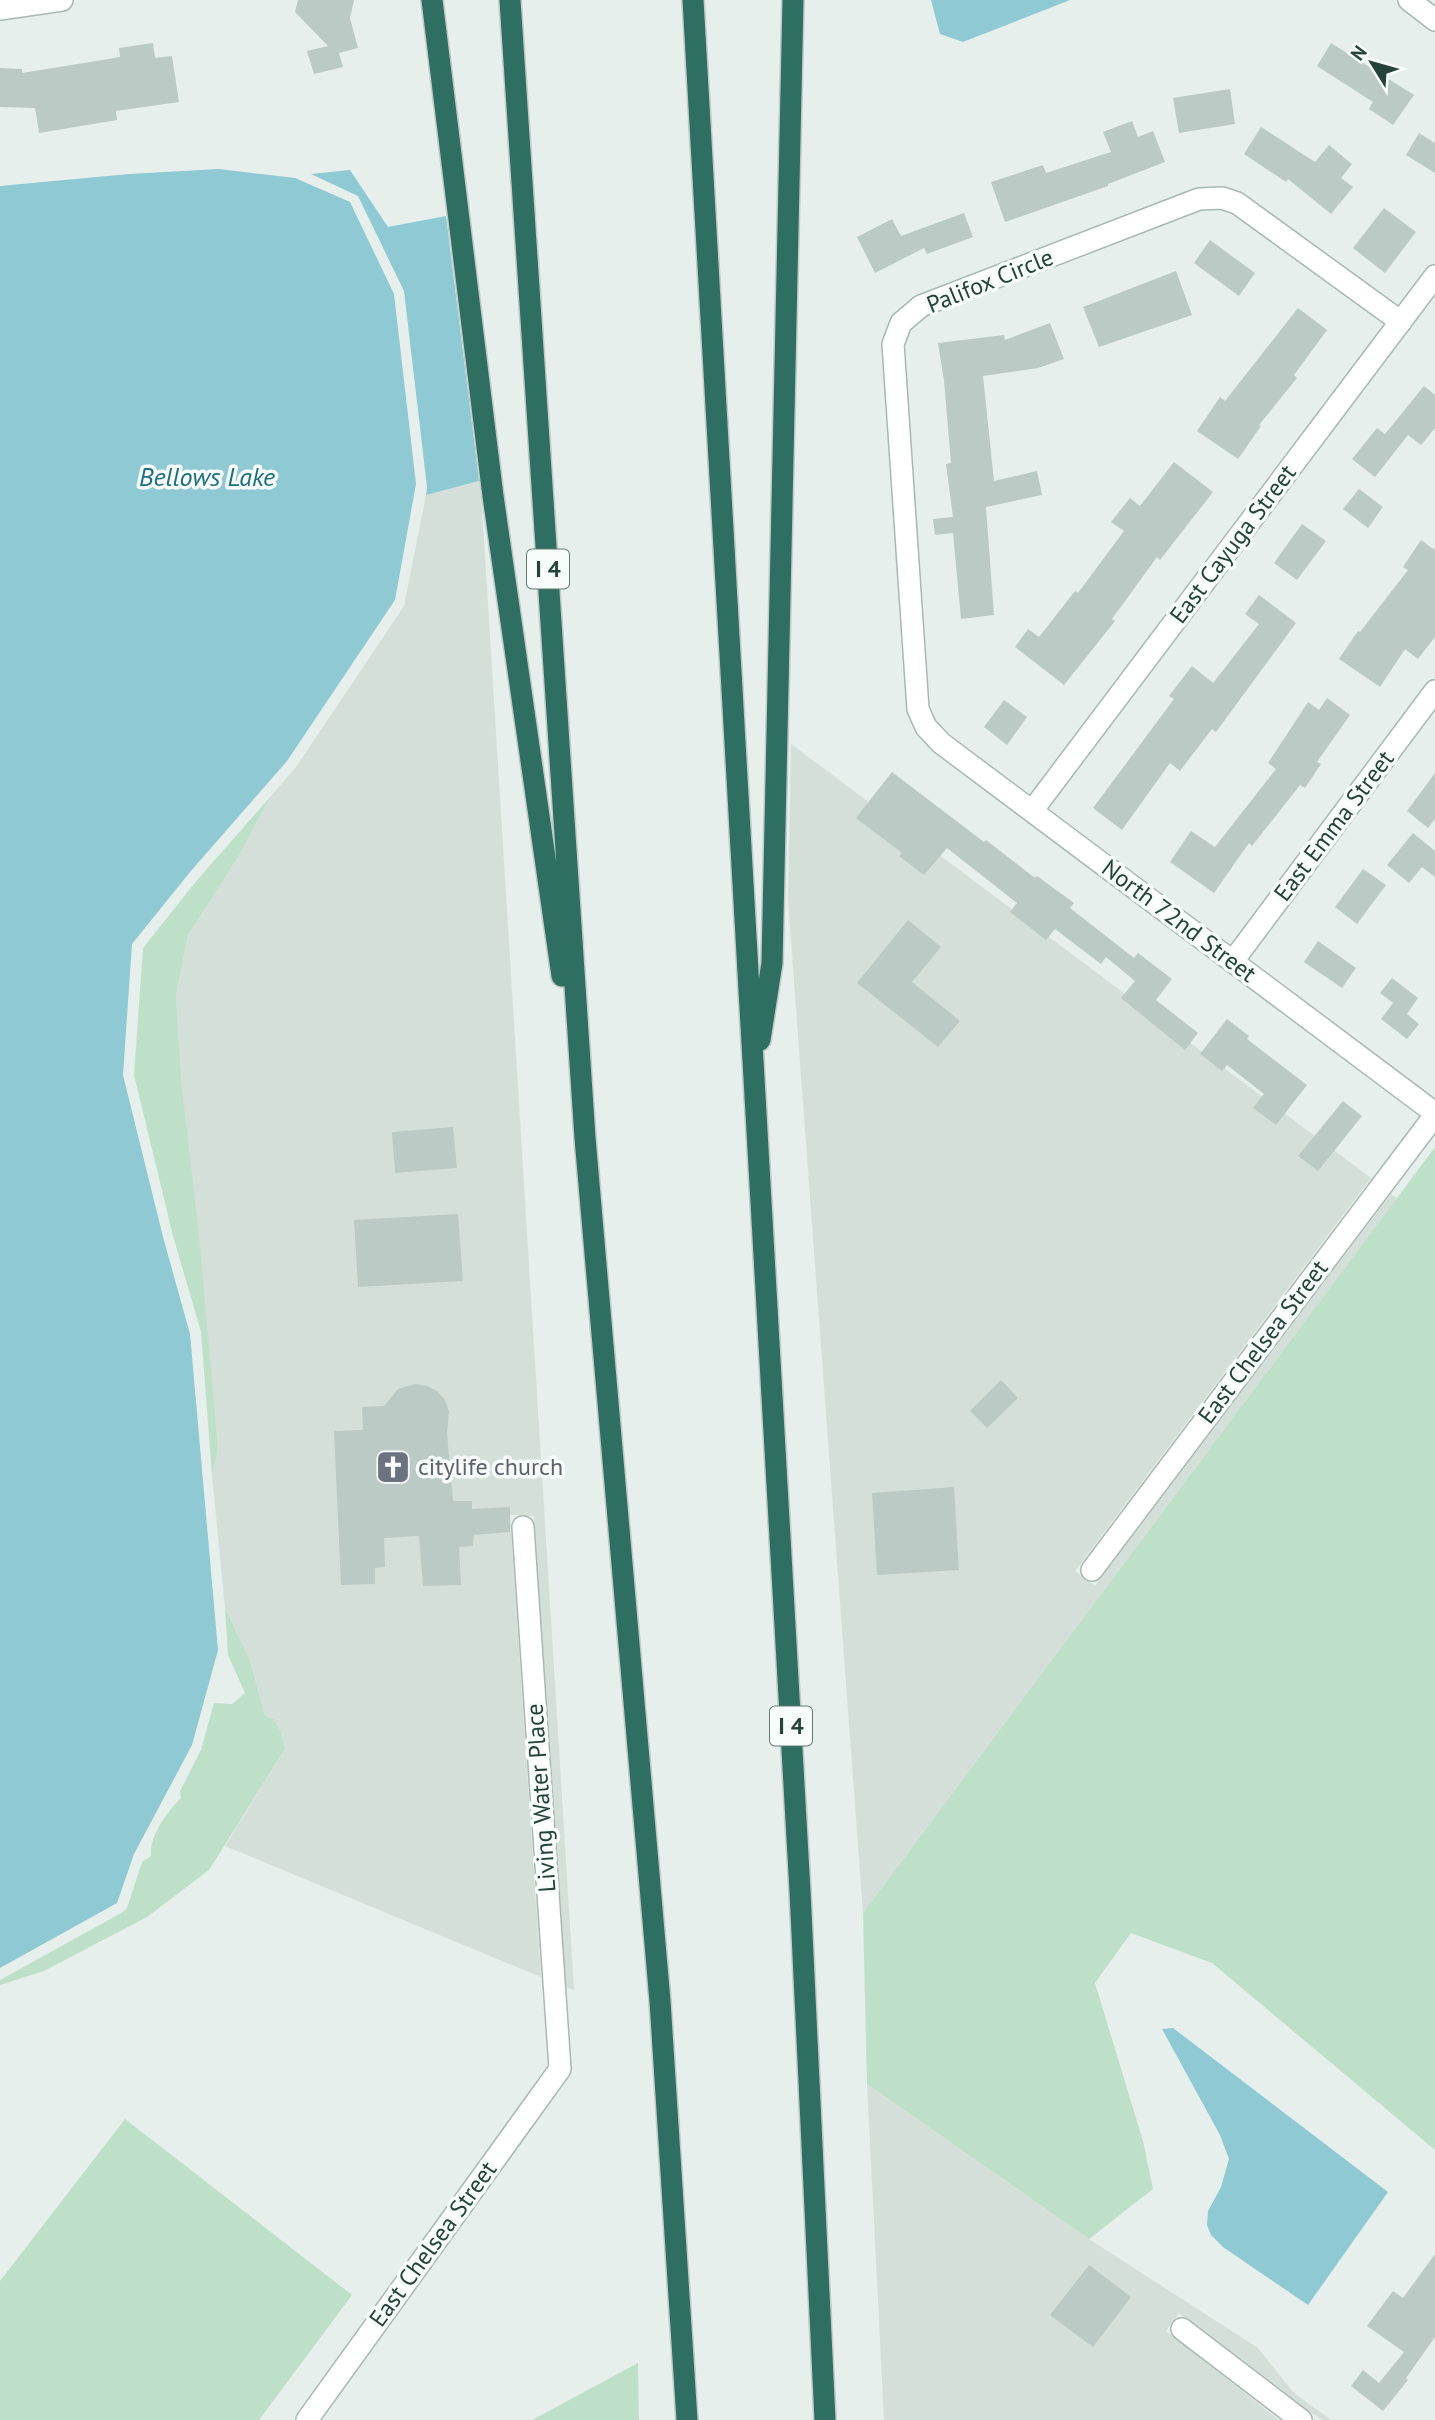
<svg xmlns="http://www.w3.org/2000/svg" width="1435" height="2420" font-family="'PT Sans',sans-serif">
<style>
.built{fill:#d4dfda}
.green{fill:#bfe0c8}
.water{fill:#8ec9d4}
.building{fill:#bbcac4}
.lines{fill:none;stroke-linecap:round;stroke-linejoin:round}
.minor-casing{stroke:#a8b8b2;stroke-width:24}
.highway-casing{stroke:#c2cac8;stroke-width:24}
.minor{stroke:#fff;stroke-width:21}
.highway{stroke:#2f6f62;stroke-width:21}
.labels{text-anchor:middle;stroke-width:7;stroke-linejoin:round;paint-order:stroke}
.shield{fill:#f7fbf9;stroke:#637a73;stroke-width:2}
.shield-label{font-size:23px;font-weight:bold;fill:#24423a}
.street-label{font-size:24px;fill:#24423a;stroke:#f7fbf9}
.worship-label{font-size:24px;fill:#5b616d;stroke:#f7fbf9;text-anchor:start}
.water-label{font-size:26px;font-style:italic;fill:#1c6f80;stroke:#f7fbf9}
</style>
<rect width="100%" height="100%" fill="#e6efeb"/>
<!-- built -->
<path class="built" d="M479,481l3,26 92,1483 -8,-3 -32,-471 -24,-1 31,462 -316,-131 60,-97 -4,-17 -7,-13 -9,-3 -15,-56 -25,-52 -13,-133 6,-26 -36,-361 -6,-92 12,-61 49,-76 34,-63 25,-29 108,-161 22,-111z
M791,744l580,434 -296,393 20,15 296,-392 6,4 -534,715 -75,-1013z
M867,2084l222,155 169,109 35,44 38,28h-8l-23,-14 -121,-93 -13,18 113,89h-395z"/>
<!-- green -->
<path class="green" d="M271,796l-34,63 -49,76 -12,61 6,92 17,147 19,214 -6,26 -11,-143 -28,-96 -39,-161 9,-127 55,-69z
M1435,1147v1003l-223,-187 -81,-30 -36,50 48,158 10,48 -64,50 -222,-155 -4,-171z
M225,1608l25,52 15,56 9,3 7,13 4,17 -76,121 -62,47 -103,54 -44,14v-5l123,-68 4,-4 15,-46 9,-6c-2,-20 16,-44 30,-58l-1,-7 21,-41 13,-47 18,1 13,-11 -17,-38z
M125,2119l227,176 -93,125h-259v-139z
M638,2363l1,57h-107z"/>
<!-- water -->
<path class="water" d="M931,0h139l-107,42 -23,-8z
M219,169l76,9 55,24 44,92 22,190 -21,116 -108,161 -97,111 -58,72 -9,131 40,162 27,97 28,316 -26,95 -58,109 -17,49 -117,65v-1782l129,-12z
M350,170l38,57 58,-11 33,265 -53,14 1,-8 -23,-196 -46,-95 -47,-22z
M1173,2028l215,164 -80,113 -85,-58 -12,-12 -4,-10 1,-14 13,-24 8,-28 -9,-24 -58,-106z"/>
<!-- building -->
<path class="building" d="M298,0h56l-4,18 8,30 -19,5 4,14 -29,7 -7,-23 21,-5 -33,-34z
M153,43l2,15 17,-2 7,46 -63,9 1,9 -78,13 -4,-25 -35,-1v-39l22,1v4l68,-11 30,-5 -1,-9z
M1331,43l83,52 -21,30 -24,-16 4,-7 -56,-36z
M1230,89l5,35 -56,9 -6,-35z
M1132,121l6,16 15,-6 12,31 -57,22v2l-103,36 -14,-40 52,-17 3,8 65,-21 -8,-20z
M1261,127l54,35 14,-17 23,19 -11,14 12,9 -22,27 -43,-35 -2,3 -42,-28z
M1419,133l16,10v30l-29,-18z
M1384,208l32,24 -31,41 -32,-25z
M964,213l9,24 -46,17 -3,-6 -49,25 -18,-36 35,-18 9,17z
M1210,240l45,33 -16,23 -45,-33z
M1176,271l16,44 -93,32 -16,-40z
M1298,308l29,22 -33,45 3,3 -38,47 2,1 -23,33 -41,-28 23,-34 5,4z
M1050,323l14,36 -26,9 -55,8 11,105 43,-10 5,24 -56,12 8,108 -33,4 -8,-86 -18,2 -2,-16 20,-2 -7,-53 5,-1 -7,-82 -6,-38 66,-8 1,5z
M1424,386l11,9v33l-14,17 -13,-10 -33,42 -23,-18 25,-31 8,6z
M1174,462l39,30 -53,68 -3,-3 -45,62 3,2 -51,64 -49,-38 13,-18 11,8 36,-46 3,2 46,-62 -13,-9 19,-24 10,8z
M1359,489l24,18 -15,21 -25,-19z
M1302,524l24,17 -29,39 -23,-17z
M1421,540l14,10v87l-17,22 -13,-10 -25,38 -41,-28 19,-28 2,1 48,-62 -5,-3z
M1259,595l37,28 -80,109 -4,-3 -32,42 -10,-8 -48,67 -29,-22 81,-109 -5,-3 23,-30 21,17 46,-59 -14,-10z
M1327,698l23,17 -33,47 4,2 -16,24 -5,-3 -48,61 -3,-3 -35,50 -44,-31 21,-31 24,16 61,-78 -8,-6 40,-61 11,8z
M1004,700l23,17 -20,28 -23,-18z
M892,772l92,70 2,-2 49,38 2,-2 37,27 -4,5 64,50 4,-5 34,26 -16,21 42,33 -13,17 -64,-52 14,-17 -29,-24 -5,7 -46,-35 -9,11 -36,-28 7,-9 -70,-55 -23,27 -25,-19 3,-3 -46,-35z
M1435,773v46l-7,9 -21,-17z
M1413,833l22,18v26l-13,-10 -13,16 -22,-18z
M1363,869l23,16 -29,39 -22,-17z
M908,920l33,27 -29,35 48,39 -22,26 -81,-64z
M1318,941l38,27 -14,20 -38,-26z
M1392,978l26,20 -11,16 12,10 -12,15 -26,-20 12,-16 -13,-10z
M1227,1019l22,17 -2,3 60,46 -31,40 -23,-17 11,-14 -37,-29 -5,6 -22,-17z
M1343,1101l19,15 -44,55 -20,-15z
M453,1127l4,41 -62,5 -3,-41z
M458,1214l5,67 -105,6 -4,-67z
M1001,1380l17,18 -31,30 -17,-17z
M415,1384l12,2 10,5 8,9 4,11 -2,22 6,68h19v8l38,-2v25l-36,3 -1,11 -14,1 2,38 -38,1 -4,-50 -35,2 1,29 -10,1v16l-34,1 -7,-154 29,-1 -1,-23 22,-1 14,-17z
M954,1487l5,83 -82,5 -5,-82z
M1435,2254v83l-29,41 2,2 -25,31 -32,-25 12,-16 16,13 25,-31 -37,-26 26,-35 10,7z
M1089,2265l42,32 -38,50 -43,-32z"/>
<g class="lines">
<!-- minor casing -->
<g class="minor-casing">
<path id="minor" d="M1409,0l26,20
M0,9l62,-9
M1401,322l-164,-119 -15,-5 -23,1 -278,107 -20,17 -8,21 25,365 8,18 15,16 494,370
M1032,811l403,-535
M1233,961l202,-270
M1092,1570l343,-455
M1182,2329l119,91
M307,2420l253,-351 -37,-542"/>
</g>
<!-- highway casing -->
<g class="highway-casing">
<path id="highway" d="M432,0l61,496 69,480
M510,0l75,1138 75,863 27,419
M693,0l107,1891 25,529
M760,1040l12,-77 21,-963"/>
</g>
<!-- minor -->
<use href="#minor" class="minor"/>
<!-- highway -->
<use href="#highway" class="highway"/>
</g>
<!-- icons -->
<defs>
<g id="church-square" transform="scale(1.75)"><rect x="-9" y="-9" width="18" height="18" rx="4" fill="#6b7280" stroke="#f7fbf9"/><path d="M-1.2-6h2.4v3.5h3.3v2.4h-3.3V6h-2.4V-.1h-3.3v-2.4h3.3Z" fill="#fff"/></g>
</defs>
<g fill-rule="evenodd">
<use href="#church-square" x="393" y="1467"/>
</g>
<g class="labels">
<!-- shield labels -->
<g class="shield">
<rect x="527" y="549.5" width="42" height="39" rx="5"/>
<rect x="770" y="1706.5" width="42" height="39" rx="5"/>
</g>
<g class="shield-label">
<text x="548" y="577">I 4</text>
<text x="791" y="1734">I 4</text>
</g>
<!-- street labels -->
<g class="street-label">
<text transform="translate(990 281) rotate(-22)" y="8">Palifox Circle</text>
<text transform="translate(1233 544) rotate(-53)" y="8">East Cayuga Street</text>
<text transform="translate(1334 826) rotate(-53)" y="8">East Emma Street</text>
<text transform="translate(1179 921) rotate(37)" y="8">North 72nd Street</text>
<text transform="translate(1263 1342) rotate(-53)" y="8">East Chelsea Street</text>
<text transform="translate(541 1798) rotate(-94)" y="8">Living Water Place</text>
<text transform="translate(433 2244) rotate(-54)" y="8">East Chelsea Street</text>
</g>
<!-- worship labels -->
<g class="worship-label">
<text x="418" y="1475">citylife church</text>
</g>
<!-- water labels -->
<g class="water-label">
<text x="207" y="486">Bellows Lake</text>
</g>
</g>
<!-- north arrow -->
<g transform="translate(1372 63) rotate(307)" stroke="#f7fbf9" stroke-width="5" paint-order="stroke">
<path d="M0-5L12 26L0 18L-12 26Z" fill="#24423a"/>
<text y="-10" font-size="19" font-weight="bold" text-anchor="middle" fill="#24423a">N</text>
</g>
</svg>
